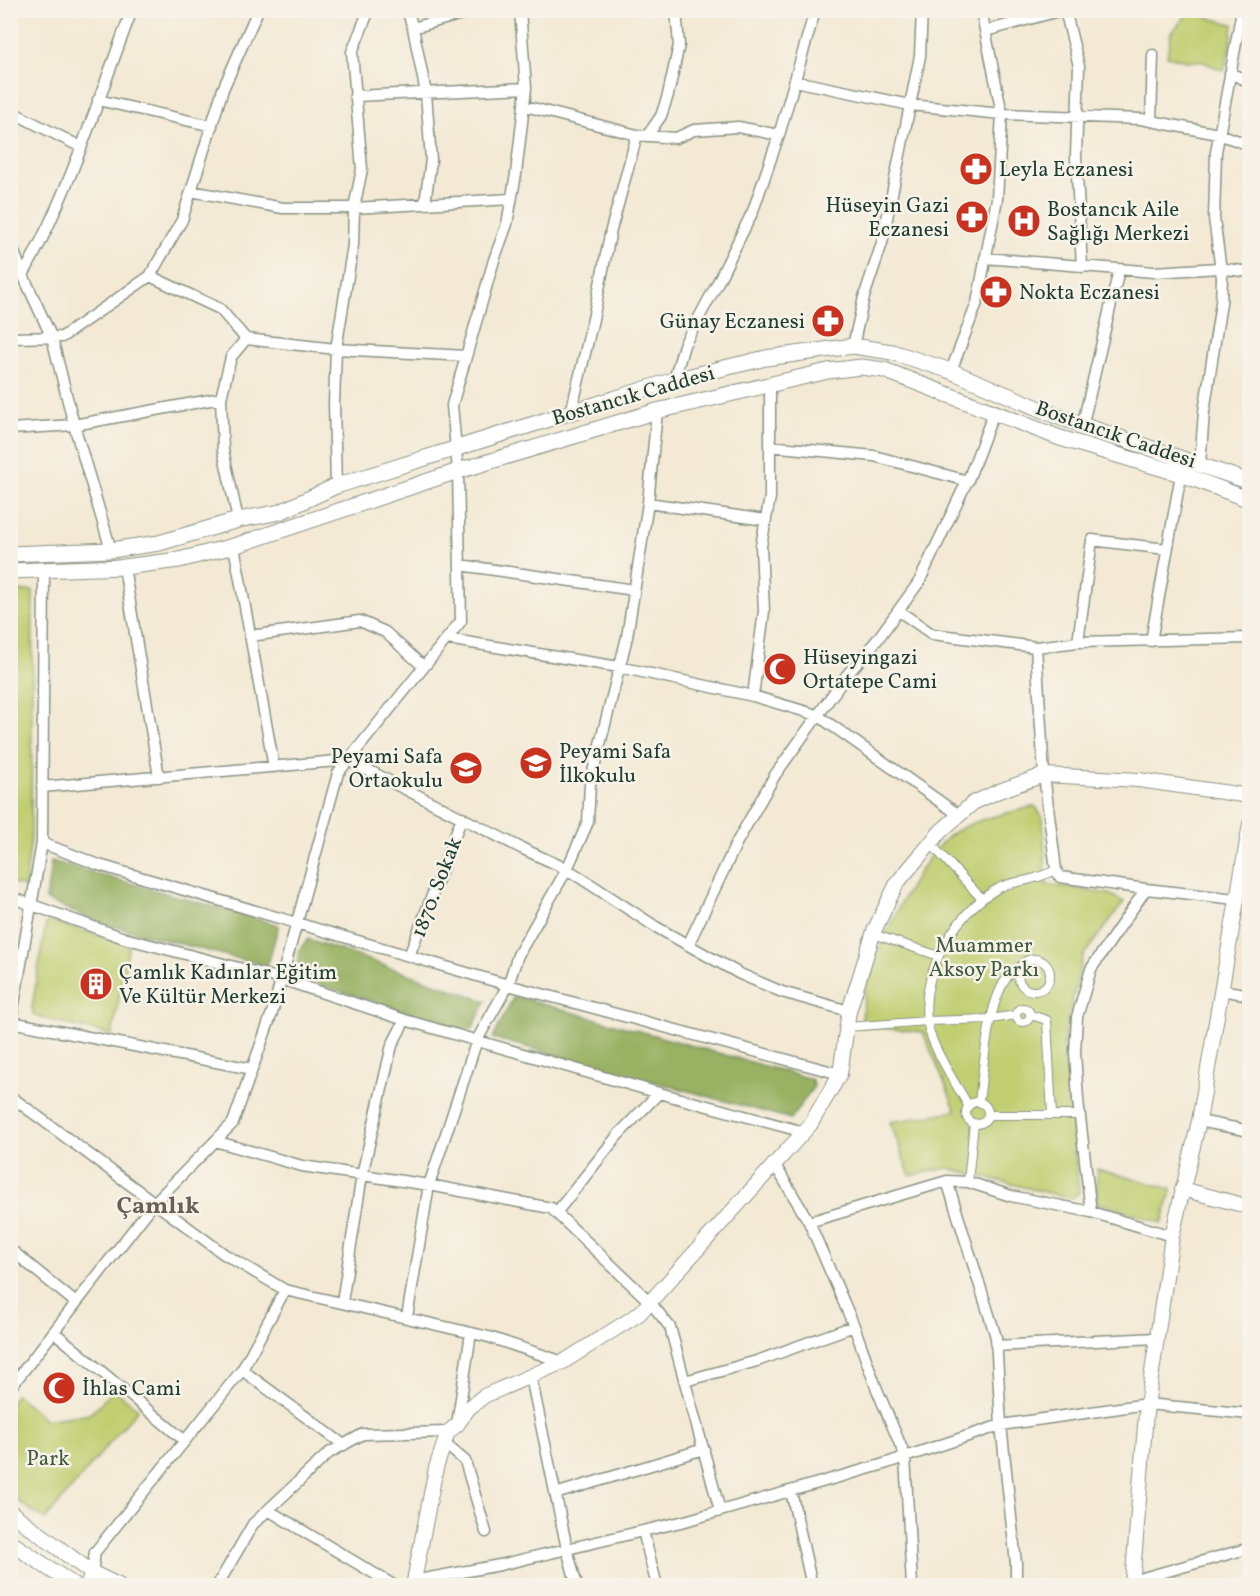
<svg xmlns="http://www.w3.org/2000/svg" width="1260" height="1596" font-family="Vollkorn,serif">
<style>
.green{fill:#c0ce70;stroke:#708652;stroke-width:1.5}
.forest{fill:#98b162;stroke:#5c774b;stroke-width:1.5}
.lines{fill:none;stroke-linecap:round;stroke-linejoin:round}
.pedestrian-casing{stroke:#899384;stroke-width:10}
.minor-casing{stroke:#899384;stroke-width:13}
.tertiary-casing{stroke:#899384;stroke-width:16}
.secondary-casing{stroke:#899384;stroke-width:17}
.pedestrian{stroke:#fff;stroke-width:8}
.minor{stroke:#fff;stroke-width:10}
.tertiary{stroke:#fff;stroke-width:14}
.secondary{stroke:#fff;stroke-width:15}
.labels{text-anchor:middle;stroke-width:5;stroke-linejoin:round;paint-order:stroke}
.poi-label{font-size:21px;fill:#1f3d34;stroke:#f7f3e8;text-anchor:start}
.street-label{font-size:21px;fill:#1f3d34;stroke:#f7f3e8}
.park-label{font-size:21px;fill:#3f5a40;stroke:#f7f3e8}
.quarter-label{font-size:24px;font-weight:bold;fill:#6a5f58;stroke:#f7f3e8}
</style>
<rect width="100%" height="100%" fill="#f7f3e8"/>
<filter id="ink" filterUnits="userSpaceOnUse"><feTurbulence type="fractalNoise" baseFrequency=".0167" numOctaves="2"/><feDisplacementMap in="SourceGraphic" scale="12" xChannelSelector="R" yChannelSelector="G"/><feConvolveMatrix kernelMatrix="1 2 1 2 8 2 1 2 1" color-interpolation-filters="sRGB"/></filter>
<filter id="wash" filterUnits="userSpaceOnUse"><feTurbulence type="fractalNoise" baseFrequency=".008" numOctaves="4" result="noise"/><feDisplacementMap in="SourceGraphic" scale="24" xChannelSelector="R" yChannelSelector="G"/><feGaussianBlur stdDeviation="1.35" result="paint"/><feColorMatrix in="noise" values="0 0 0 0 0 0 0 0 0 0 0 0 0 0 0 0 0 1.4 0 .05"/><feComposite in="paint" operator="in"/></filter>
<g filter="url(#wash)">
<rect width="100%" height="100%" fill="#f3e9d4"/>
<!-- green -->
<path class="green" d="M1190,11h4l19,8 20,5 -2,21 -7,26 -23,-10h-15l-19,-5 4,-23z
M11,591h22l-2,247 -6,49 -15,-4z
M1035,806l8,12 3,66 63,10 15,8 -41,54 -20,84 16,152 -7,7 -125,-31 -37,8 -20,-54 66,-11 -33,-79 -62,-6c2,-12 2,-25 5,-37 8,-39 55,-137 90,-158 23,-13 52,-18 79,-25z
M50,921l79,24 -17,90 -74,-18 -5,-3 -1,-7 14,-84z
M1097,1169l75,20 -10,34 -66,-21z
M114,1389l24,20 -93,111 -34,-24 -1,-94 6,-8 30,26 45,-7z"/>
<!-- forest -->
<path class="forest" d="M51,861l228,64 -12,41 -170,-44 -51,-22z
M308,939l178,62 -14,28 -9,1 -161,-51 -6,-7 3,-22z
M514,996l297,83 3,7 -23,33 -298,-81z"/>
</g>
<g filter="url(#ink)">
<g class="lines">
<!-- pedestrian casing -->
<g class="pedestrian-casing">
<path id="pedestrian" d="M931,844l51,55
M873,934l66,22
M1018 975a16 16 0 1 1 32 0a16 16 0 1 1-32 0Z
M1016 1015a7 7 0 1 1 14 0a7 7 0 1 1-14 0Z
M1031,1015l16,5 5,95
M847,1027l81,-6 63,-2 25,-4
M979,1101c5,-33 8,-102 31,-127 2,-3 8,-5 11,-8
M966 1113a11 11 0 1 1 22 0a11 11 0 1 1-22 0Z
M968,1105c-12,-21 -29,-46 -37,-69 -19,-51 22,-124 68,-148 10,-6 24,-6 36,-10 7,-2 14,-5 21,-8
M988,1115h92
M968,1182l6,-59"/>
</g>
<!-- minor casing -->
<g class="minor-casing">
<path id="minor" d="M407,10l6,18 13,65 5,67 -6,43
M1065,10l14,56 -3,90 6,111
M413,28l63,-18
M986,31l76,-21
M1230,73l20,9
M795,81l115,24 92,9 139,5 77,15 32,11
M355,96l171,-8
M98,100l114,26
M525,106l112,29 39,3 18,-8 44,-3 41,8
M10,111l71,36
M1151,121l2,-66
M647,136l14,-20 7,-21 11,-50 -3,-35
M191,191l92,17h71l157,-9
M10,242l13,33 29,63 22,87 37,125
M985,258l169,14 65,-4 31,4
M23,275c47,-83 75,-176 109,-265
M150,276l70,33 26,30 90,10 130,7
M10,338l52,-1 88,-61 32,-56 41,-131 35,-79
M853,346l11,-49 18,-54 38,-187 2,-46
M951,371l26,-68 20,-104 5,-85 -21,-104
M674,380l10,-35 32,-59 37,-75 26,-76 35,-121v-4
M571,413l22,-94 18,-89 26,-95
M1083,423l36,-153
M10,429l64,-4 147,-27
M769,446l105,10 94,25
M1200,464l4,-52 17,-109 1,-25 -8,-60 2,-66 26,-142
M336,486l-2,-83 2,-54 17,-104 1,-37 8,-39 -10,-117 17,-42
M648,503l117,17
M238,520l-15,-70 -2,-52 10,-41 15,-18
M234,546l40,221
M460,565l174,25
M124,567l35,210
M899,611l33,23 104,13
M250,636l110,-15 25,11 39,35
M447,639l172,28 134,29 64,19 142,100
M1151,641l30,-167
M1078,642l14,-102 74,9
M753,696l11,-85 -3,-65 9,-49v-113
M42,787l306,-27 173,88 46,21 89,58 84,47 42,18 67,19
M42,843l57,22 409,120 332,89
M10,897l114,41 157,41 124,41 254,73 145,39
M1236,899l-90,-10 -86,-12 -4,-7 -12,-95 -8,-128 42,-5 172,-4
M688,945l49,-103 38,-67 71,-99 31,-36 42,-58 51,-107 24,-63
M409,956l53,-139
M1221,990l29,5
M11,1022l241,47
M10,1027l32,-184 2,-273
M10,1096l214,158 61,36 204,47 74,25
M1199,1121l51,10
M215,1141l87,25 127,19 122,23 99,94 20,25 50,184
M775,1165l34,57 45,104 22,61 29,69 7,130
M947,1181l49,156 5,88 15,138v23
M1091,1212l-13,-112 -3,-48 2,-35 14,-48 55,-80
M556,1213l62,-78 41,-42
M809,1222l138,-41 21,1 43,14 80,16 81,24
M10,1249l66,54
M342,1302l20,-127 30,-130 13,-25
M407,1317l22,-132 48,-145 31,-55 10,-30 49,-86 21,-47 2,-38 37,-147 21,-134 9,-92
M54,1332l131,109
M996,1346l161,-8
M242,1370l102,75
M531,1377l36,172 10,37
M685,1381l72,-20 97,-35
M10,1388l144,-185 79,-80 39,-110 66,-240 123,-152 -3,-150 -6,-66 42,-145 13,-36 9,-50 10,-86 -6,-78
M457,1424l14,-91
M444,1443l21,18 21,71
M791,1491l21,95
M555,1494l149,-45
M268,1510l127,76
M643,1531l14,55
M92,1573l3,-21 147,-182 43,-80
M413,1581l87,-16 185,-44 196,-56 120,-40 146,-21 103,10
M1132,1581l118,-33
M217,1586l36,-62 76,-71 34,-19 85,-2"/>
</g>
<!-- tertiary casing -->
<g class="tertiary-casing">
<path id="tertiary" d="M1245,10l5,2
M1182,1189l68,18
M87,1586l5,-13
M413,1586l23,-118 12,-36 9,-7 11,-16 16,-13 79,-34 76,-48 171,-189 30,-51 9,-63 25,-80 23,-48 44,-52 32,-28 26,-12 45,-16 95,5 111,16
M1132,1586l14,-173 26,-177 27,-115 51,-297"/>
</g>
<!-- secondary casing -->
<g class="secondary-casing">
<path id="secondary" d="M10,554l101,-4 48,-7 79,-23 42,-8 56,-26 338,-106 92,-22 87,-12 39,6 59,19 108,46 191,65
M10,571l114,-4 55,-7 55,-14 224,-75 199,-60 171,-40 33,-4 23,3 176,68 121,36 69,26
M10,1512l82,61 27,13
M10,1542l65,44"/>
</g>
<!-- pedestrian -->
<use href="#pedestrian" class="pedestrian"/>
<!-- minor -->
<use href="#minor" class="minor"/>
<!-- tertiary -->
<use href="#tertiary" class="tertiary"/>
<!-- secondary -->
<use href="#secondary" class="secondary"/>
</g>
</g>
<!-- icons -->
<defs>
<g id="pharmacy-disc" transform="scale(1.725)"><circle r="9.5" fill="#c8321e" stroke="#f7f3e8"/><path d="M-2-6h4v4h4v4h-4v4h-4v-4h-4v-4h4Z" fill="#fff"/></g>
<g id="hospital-disc" transform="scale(1.725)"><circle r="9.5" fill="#c8321e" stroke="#f7f3e8"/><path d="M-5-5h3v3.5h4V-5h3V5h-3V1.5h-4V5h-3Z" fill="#fff"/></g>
<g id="mosque-disc" transform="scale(1.725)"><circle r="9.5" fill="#c8321e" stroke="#f7f3e8"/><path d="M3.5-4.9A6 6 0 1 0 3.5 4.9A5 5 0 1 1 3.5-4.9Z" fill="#fff"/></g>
<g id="school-disc" transform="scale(1.725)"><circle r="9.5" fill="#c8321e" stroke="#f7f3e8"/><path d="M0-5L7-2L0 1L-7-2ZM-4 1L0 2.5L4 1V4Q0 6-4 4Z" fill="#fff"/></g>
<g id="building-disc" transform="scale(1.725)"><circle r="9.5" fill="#c8321e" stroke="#f7f3e8"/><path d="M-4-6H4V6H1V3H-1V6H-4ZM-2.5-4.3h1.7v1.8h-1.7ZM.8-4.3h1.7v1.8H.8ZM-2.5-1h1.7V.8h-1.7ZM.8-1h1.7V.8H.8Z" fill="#fff"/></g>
</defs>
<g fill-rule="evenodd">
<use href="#pharmacy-disc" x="976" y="169"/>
<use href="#pharmacy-disc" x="972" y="217"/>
<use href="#hospital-disc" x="1024" y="221"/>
<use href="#pharmacy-disc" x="996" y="292"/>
<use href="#pharmacy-disc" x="828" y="321"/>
<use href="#mosque-disc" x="780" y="669"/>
<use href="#school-disc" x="536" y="763"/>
<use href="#school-disc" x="466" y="768"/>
<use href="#building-disc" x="96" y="984"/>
<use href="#mosque-disc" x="59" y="1388"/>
</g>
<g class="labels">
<!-- poi labels -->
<g class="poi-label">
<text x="999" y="176">Leyla Eczanesi</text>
<text x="949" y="212" text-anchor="end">Hüseyin Gazi<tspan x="949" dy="24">Eczanesi</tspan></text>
<text x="1047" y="216">Bostancık Aile<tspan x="1047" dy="24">Sağlığı Merkezi</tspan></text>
<text x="1019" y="299">Nokta Eczanesi</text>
<text x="805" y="328" text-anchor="end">Günay Eczanesi</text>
<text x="803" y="664">Hüseyingazi<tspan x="803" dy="24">Ortatepe Cami</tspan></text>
<text x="559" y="758">Peyami Safa<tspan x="559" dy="24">İlkokulu</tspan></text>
<text x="443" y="763" text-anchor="end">Peyami Safa<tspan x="443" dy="24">Ortaokulu</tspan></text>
<text x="119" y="979">Çamlık Kadınlar Eğitim<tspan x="119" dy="24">Ve Kültür Merkezi</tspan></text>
<text x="82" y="1395">İhlas Cami</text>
</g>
<!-- street labels -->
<g class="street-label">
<text transform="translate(633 395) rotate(-16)" y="7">Bostancık Caddesi</text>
<text transform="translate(1116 434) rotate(19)" y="7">Bostancık Caddesi</text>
<text transform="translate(436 887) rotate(-69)" y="7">1870. Sokak</text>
</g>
<!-- park labels -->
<g class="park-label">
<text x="984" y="952">Muammer<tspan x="984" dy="24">Aksoy Parkı</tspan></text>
<text x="48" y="1465">Park</text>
</g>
<!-- quarter labels -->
<g class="quarter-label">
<text x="158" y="1213">Çamlık</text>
</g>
</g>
<!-- margin -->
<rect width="1260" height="1596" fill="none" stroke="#f7f3e8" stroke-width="36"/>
</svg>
